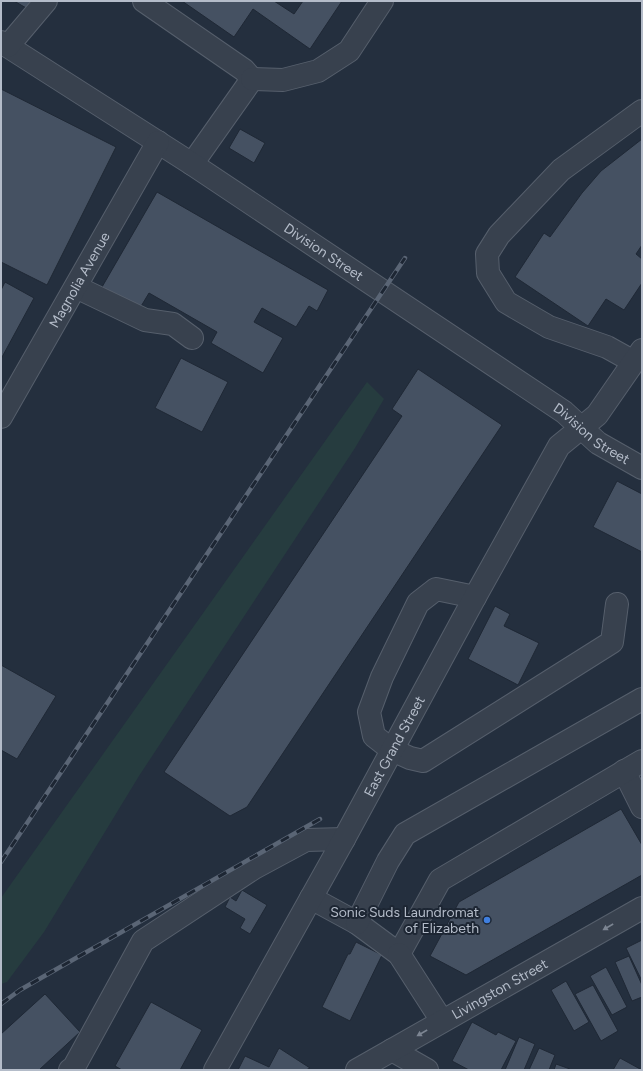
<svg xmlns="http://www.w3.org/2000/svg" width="643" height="1071" font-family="Figtree,sans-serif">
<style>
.green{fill:#263c3f}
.building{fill:#455162;stroke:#1f2835}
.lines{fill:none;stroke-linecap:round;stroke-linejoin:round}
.minor-casing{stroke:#565f6c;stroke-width:24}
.minor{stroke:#38414e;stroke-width:22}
.rail-casing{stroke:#5a6575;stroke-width:4.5}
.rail{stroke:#1d2633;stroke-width:3;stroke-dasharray:9;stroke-linecap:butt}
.oneway{fill:#7c8592}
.shop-dot{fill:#3f7fe0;stroke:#1d2633;stroke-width:1.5}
.labels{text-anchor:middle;stroke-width:4;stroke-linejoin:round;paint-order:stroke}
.street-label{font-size:14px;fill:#b4bcc9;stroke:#1d2633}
.poi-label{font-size:14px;fill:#b4bcc9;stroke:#1d2633;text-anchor:end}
</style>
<rect width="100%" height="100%" fill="#242f3e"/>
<!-- green -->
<path class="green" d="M367,382l17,17 -29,49 -216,328 -95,156 -37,50 -6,2v-86z"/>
<!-- building -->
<path class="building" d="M14,1h18l-4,8z
M182,1h92l20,13 9,-13h39l-32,48 -57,-40 -19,28z
M1,89l115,58 -69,138 -46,-23z
M240,129l25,14 -11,20 -25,-15z
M642,139v106l-6,9 6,5v24l-18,27 -18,-11 -18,27 -73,-49 29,-44 6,4 32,-44 19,-22z
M157,192l171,98 -11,21 -8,-5 -13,21 -34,-19 -8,14 29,16 -20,35 -52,-30 6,-11 -68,-39 -9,15 -38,-21z
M5,282l29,16 -33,61v-69z
M181,358l47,24 -26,50 -47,-24z
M418,369l84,56 -255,382 -17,9 -66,-44 238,-356 -10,-7z
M617,481l25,13v58l-49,-25z
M495,606l15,8 -6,12 35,17 -21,42 -50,-26z
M1,665l55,31 -39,63 -16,-9z
M621,809l21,36v30l-176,100 -36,-19 29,-54z
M242,890l25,15 -17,29 -10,-6 5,-9 -20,-12 5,-10 6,4z
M642,940v41l-16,-33z
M356,942l26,13 -32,66 -28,-14 26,-53h2z
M629,956l13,29v12l-10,4 -17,-39z
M606,967l21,40 -15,8 -22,-39z
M566,981l23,41 -15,9 -23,-41z
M593,985l25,46 -17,10 -26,-47z
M45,994l35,38 -41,38h-38v-36z
M151,1002l51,28 -22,40h-58l-7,-4z
M472,1022l24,13 2,-3 18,9 -15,29h-32l-17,-9z
M519,1037l16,7 -11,26h-19z
M279,1048l31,20 -4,2h-68l7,-14 24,11z
M539,1048l16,7 -6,15h-20z
M620,1058l22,12h-29z
M556,1064l14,5v1h-16z"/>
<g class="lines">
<!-- minor casing -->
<g class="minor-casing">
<g id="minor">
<path d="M144,1l100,69 8,9 -60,85"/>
<path id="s1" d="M1,42l191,122 372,248 34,31 44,25"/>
<path d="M8,46l38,-45"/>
<path d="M252,79l31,1 35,-9 31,-20 33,-50"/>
<path d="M76,287l69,33 28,4 19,14"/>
<path d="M634,362l-27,-15 -58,-20 -43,-25 -18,-29 -1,-19 12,-19 62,-65 81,-59"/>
<path id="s2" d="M1,417l157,-275"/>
<path d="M475,597l-39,-8 -18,14 -36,74 -13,35 5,24 18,14 18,8 13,3 189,-119 5,-38"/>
<path d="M624,771l18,36"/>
<path d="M311,898l46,25 42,31 41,-74 202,-119"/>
<path d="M357,923l31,-62 17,-27 237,-135"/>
<path d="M399,954l43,67"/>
<path d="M392,1050l35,20"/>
<path d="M70,1070l4,-3 69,-126 111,-73 52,-28 38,-1"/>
<path id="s3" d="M215,1070l129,-231 131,-242 84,-151 38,-31 45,-65"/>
<path id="s4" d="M357,1070l285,-162"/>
</g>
</g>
<!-- minor -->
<use href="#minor" class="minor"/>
<!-- rail casing -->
<g class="rail-casing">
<path id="rail" d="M1,862l404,-604
M1,1004l19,-14 42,-24 258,-147"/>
</g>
<!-- rail -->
<use href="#rail" class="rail"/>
</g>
<!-- one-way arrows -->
<defs><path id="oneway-solid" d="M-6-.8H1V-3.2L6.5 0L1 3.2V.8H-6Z"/></defs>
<g class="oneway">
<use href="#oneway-solid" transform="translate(608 927) rotate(150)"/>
<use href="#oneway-solid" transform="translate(422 1033) rotate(150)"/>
</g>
<!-- markers -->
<circle class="shop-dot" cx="487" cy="920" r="4"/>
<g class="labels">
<!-- street labels -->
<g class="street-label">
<text dy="5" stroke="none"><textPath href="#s1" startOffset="385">Division Street</textPath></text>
<text dy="5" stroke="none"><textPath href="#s2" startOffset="158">Magnolia Avenue</textPath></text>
<text dy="5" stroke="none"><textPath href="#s1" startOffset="709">Division Street</textPath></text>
<text dy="5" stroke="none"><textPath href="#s3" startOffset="370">East Grand Street</textPath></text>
<text dy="5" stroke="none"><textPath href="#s4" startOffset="164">Livingston Street</textPath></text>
</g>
<!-- poi labels -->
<g class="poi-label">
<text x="479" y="917">Sonic Suds Laundromat<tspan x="479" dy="16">of Elizabeth</tspan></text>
</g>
</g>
<!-- border -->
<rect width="643" height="1071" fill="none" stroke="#b4bcc9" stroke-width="4"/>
</svg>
